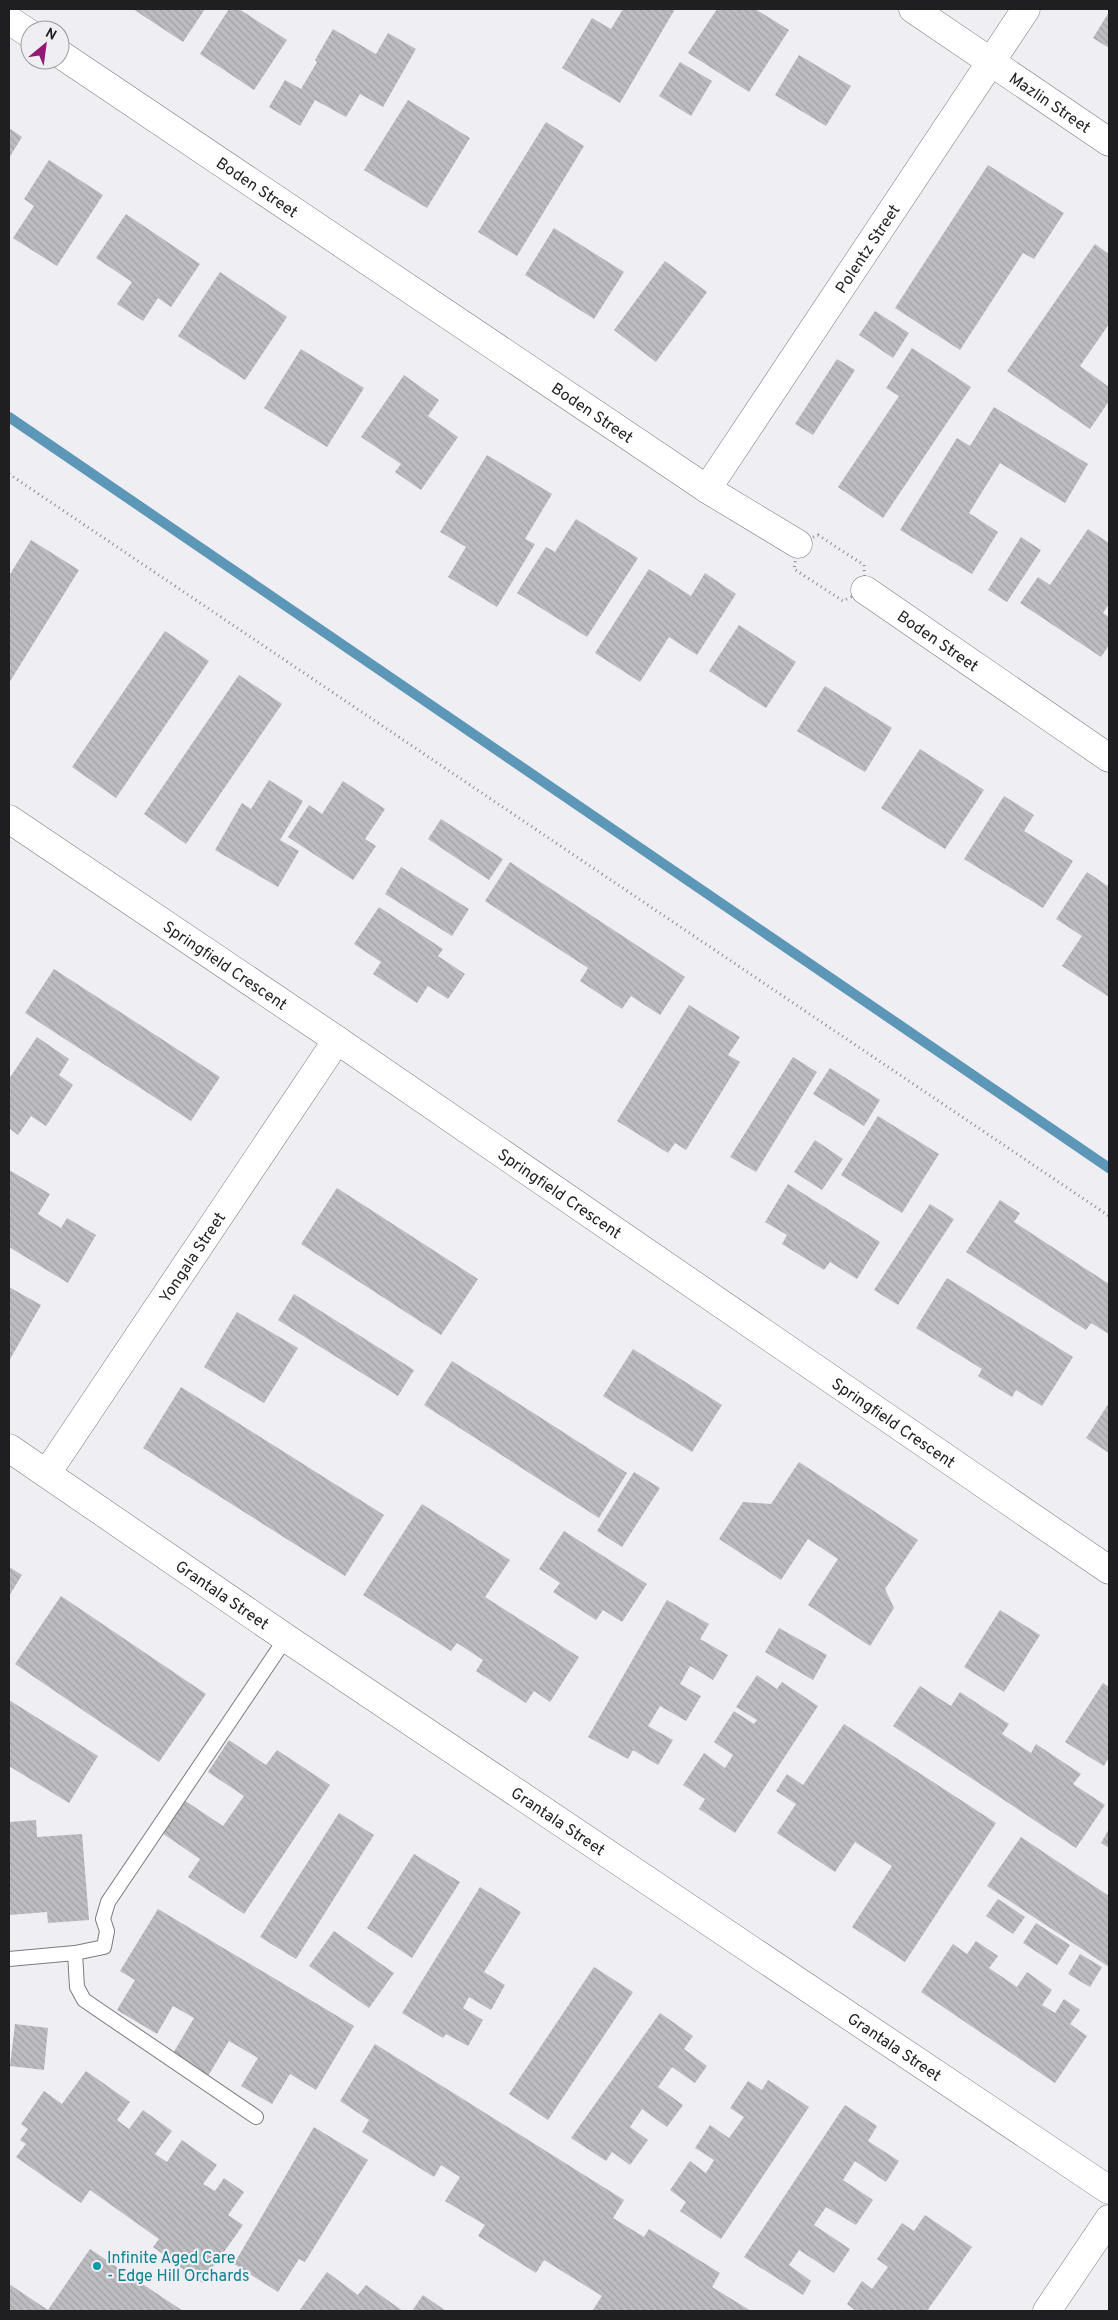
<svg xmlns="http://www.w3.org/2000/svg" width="1118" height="2320" font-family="Overpass,sans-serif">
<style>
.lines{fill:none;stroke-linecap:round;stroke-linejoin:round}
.stream{stroke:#5d97b8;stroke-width:10}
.building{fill:url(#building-back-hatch)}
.lane-casing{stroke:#7a7b7f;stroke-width:16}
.street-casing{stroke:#7a7b7f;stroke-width:29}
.path{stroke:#8b8b8f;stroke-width:3;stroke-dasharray:1 4;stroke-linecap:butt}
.lane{stroke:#fff;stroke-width:14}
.street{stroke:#fff;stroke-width:28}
.culture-dot{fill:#0f9aa8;stroke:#eeeef3;stroke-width:2}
.labels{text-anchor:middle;stroke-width:4.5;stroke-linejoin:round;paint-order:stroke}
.street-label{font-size:16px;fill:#1f1f21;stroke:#eeeef3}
.culture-label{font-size:16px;fill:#0d838f;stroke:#eeeef3;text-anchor:start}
</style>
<defs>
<pattern id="building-back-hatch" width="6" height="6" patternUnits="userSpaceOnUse" patternTransform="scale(1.25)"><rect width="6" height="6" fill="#bcbcc1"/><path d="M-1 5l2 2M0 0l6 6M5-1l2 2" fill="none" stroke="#a1a1a6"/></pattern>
</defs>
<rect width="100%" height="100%" fill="#eeeef3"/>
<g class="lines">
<!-- stream -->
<path class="stream" d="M9,417l1100,751"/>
</g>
<!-- building -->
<path class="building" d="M133,9h72l-22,33z
M229,9h10l48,31 -33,50 -54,-36z
M623,9h52l-55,94 -58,-35 30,-50 19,11z
M717,9h38l34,21 -40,62 -61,-39z
M1109,12v36l-16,-10z
M333,29l43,25 12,-21 28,16 -33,58 -23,-13 -14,23 -31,-17 -15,26 -31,-19 16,-27 16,9 16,-27 -2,-2z
M799,55l52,31 -25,40 -51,-31z
M680,62l32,19 -21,35 -32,-20z
M408,100l62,38 -43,70 -63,-38z
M546,122l38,24 -67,110 -39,-24z
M9,128l13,9 -13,21z
M49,160l54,35 -46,71 -44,-28 21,-32 -10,-7z
M988,165l76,48 -30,46 -11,-6 -63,97 -65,-42z
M126,214l74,50 -29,43 -13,-9 -15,23 -26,-17 15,-22 -36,-24z
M554,228l70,44 -30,47 -69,-44z
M1095,244l14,10v70l-29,42 29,21v14l-19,28 -83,-58z
M665,261l42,31 -51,70 -42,-32z
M220,272l67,45 -42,63 -67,-44z
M875,311l34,22 -16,25 -34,-23z
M912,348l59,39 -88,131 -45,-31 61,-91 -13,-8z
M301,349l63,39 -37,59 -63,-39z
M837,359l18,11 -42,65 -18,-11z
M404,375l35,25 -11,16 30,21 -37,53 -26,-18 6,-8 -40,-27z
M994,407l94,57 -23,39 -65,-40 -31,50 29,19 -26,42 -72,-44 57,-92 13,8z
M487,455l65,39 -27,45 10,5 -38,63 -49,-30 18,-30 -26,-15z
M576,519l62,39 -51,79 -70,-44 29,-46 9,5z
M1088,529l21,14v61l-6,9 6,4v28l-8,12 -81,-54 18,-26 12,8z
M1021,537l20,13 -34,52 -19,-12z
M31,540l48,30 -70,113v-107z
M649,569l42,27 14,-23 31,21 -39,61 -28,-18 -29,45 -45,-29z
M739,625l57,37 -30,46 -57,-37z
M165,631l44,30 -93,137 -44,-31z
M239,675l43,29 -96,140 -42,-30z
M825,686l67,42 -27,44 -68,-41z
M920,749l64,41 -39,59 -64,-41z
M269,780l34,21 -23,39 19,11 -21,36 -63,-37 27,-47 9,6z
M343,781l42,28 -20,30 11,7 -23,34 -65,-43 21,-32 13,9z
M1004,796l30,19 -10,16 49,30 -30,47 -79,-49z
M441,819l62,40 -14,21 -61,-41z
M510,862l175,115 -25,38 -29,-19 -9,13 -42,-28 8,-13 -103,-67z
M401,867l68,42 -17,27 -67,-42z
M1087,872l22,15v110l-47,-31 20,-30 -26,-17z
M379,907l64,42 -5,7 27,18 -17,25 -20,-13 -11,17 -44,-29 8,-12 -27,-18z
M54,969l166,108 -29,44 -166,-108z
M689,1005l51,32 -12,18 12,7 -54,88 -11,-7 -7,10 -51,-32z
M37,1037l32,22 -10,16 14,10 -27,41 -15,-10 -13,19 -9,-7v-49z
M793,1057l24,15 -61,100 -26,-15z
M830,1068l50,32 -16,26 -51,-32z
M878,1116l61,38 -37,59 -61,-38z
M815,1140l28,19 -21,31 -28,-18z
M9,1170l41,24 -12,20 23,14 6,-10 29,17 -28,48 -59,-36z
M788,1184l92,58 -23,37 -27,-17 -6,8 -42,-26 5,-9 -22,-13z
M337,1188l141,91 -37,56 -140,-91z
M1000,1200l20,13 -6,9 95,62v50l-18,-11 -5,7 -120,-78z
M930,1204l24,15 -56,86 -24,-15z
M947,1278l126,79 -31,49 -26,-16 -4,7 -34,-21 4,-7 -66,-41z
M9,1287l32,18 -32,56z
M294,1294l120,76 -16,26 -120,-76z
M237,1312l61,36 -34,55 -60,-36z
M633,1349l89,56 -30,47 -89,-56z
M452,1361l175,112 -28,45 -175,-113z
M181,1387l203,128 -39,61 -202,-128z
M1109,1403v50l-23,-15z
M799,1462l119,78 -33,49 9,19 -24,38 -62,-41 30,-46 -30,-20 -27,41 -62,-41 24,-37 28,2z
M634,1472l26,16 -38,59 -25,-16z
M422,1504l88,56 -25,37 94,60 -29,45 -16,-11 -8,12 -50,-32 7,-11 -26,-17 -6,8 -88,-56z
M564,1531l83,53 -25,38 -19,-12 -7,10 -43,-28 7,-9 -21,-14z
M9,1567l13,8 -13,21z
M61,1596l145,98 -47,68 -144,-98z
M667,1600l42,24 -9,15 28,16 -15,25 -23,-14 -10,18 21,12 -15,25 -26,-15 -12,20 25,14 -15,25 -25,-15 -5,9 -40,-22z
M1000,1610l40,25 -36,57 -40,-25z
M779,1628l48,27 -14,25 -48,-28z
M757,1675l20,14 5,-7 36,24 -83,127 -36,-24 6,-10 -22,-14 21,-32 21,15 8,-13 -19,-13 20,-31 20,13 3,-4 -21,-13z
M1103,1683l6,4v70l-5,9 -39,-24z
M920,1686l31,20 9,-14 49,32 -7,10 29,19 5,-9 45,30 -8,10 32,21 -29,43 -183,-122z
M9,1700l89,56 -29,47 -60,-37z
M844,1724l152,99 -91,139 -53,-35 40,-61 -37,-24 -20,30 -58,-39 19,-29 -20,-13 11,-17 16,11z
M229,1740l37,25 11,-15 53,35 -86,129 -56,-37 12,-18 -38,-26 22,-33 39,26 21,-30 -36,-24z
M339,1813l35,22 -78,124 -36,-22z
M36,1820l1,17 45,-3 7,86 -41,3 -1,-11 -38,3v-93z
M1109,1829v19l-8,-5z
M1021,1837l88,59v71l-122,-81z
M414,1854l46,28 -48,76 -45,-30z
M480,1887l41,25 -37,60 21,13 -14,25 -22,-13 -6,11 20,12 -15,26 -22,-12 -3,4 -41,-25z
M998,1899l27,18 -12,17 -27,-18z
M158,1909l196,117 -38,64 -26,-16 -18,30 -31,-18 17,-28 -29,-17 -21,35 -36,-21 22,-37 -21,-12 -16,28 -40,-24 18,-30 -15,-9z
M1036,1923l34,22 -13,20 -34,-22z
M334,1931l60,42 -25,35 -60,-42z
M976,1941l22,15 -9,12 28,19 10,-15 25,18 -10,15 13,8 9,-14 16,11 -10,14 17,12 -32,47 -134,-91 32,-48 14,10z
M1080,1954l22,13 -12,20 -22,-13z
M594,1967l39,25 -85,128 -39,-26z
M660,2013l33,23 -9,13 23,17 -12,17 -23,-16 -14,20 25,18 -16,22 -25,-18 -12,18 18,13 -18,25 -18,-13 -6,9 -35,-23z
M15,2024l33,4 -4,42 -34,-4z
M375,2044l249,156 -11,18 31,19 5,-8 71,44 -8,14 39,24h-159l10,-15 -58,-36 -8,13 -58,-37 7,-11 -40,-24 15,-24 -19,-12 -7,12 -72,-45 7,-12 -29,-19z
M86,2071l44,31 -13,18 12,9 14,-19 29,21 -17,23 12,8 15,-22 35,25 -14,19 12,7 9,-13 20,14 -16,23 15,10 -41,58 -49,-36 6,-8 -69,-49 -9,13 -65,-46 10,-13 -6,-4 8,-11 -7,-5 23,-33 18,13z
M768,2080l41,27 -88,132 -41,-28 6,-9 -16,-12 20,-29 16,12 8,-13 -19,-12 15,-23 19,13 15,-21 -14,-9 18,-27 14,9z
M845,2105l32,21 -9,15 31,20 -13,21 -31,-21 -12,19 30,20 -17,25 -30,-18 -12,18 36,24 -16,24 -35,-23 -10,15 22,16 -8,14 -59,-38z
M314,2127l54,33 -63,102 -6,-3 -21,33 -44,-28z
M925,2215l47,32 -45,64h-71l-9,-7 15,-23 10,8 16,-22 -11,-8 25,-36 12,8z
M90,2249l93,62h-174v-27l39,26z
M327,2272l31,23 8,-10 37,26h-104z
M423,2295l23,16h-34z"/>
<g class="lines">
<!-- lane casing -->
<g class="lane-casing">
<path id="lane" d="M9,1959l66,-6
M256,2117l-172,-117 -7,-13 -2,-34 29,-6 3,-16 -4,-12 5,-17 178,-264"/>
</g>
<!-- street casing -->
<g class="street-casing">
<g id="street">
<path id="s1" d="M913,9l196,133"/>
<path d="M9,20l21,14"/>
<path id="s2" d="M60,54l647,435 91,55"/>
<path id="s3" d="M707,489l319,-480"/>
<path id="s4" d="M865,590l244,168"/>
<path id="s5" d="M9,819l328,221 772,530"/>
<path id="s6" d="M9,1448l277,190 823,552"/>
<path id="s7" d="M47,1473l290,-433"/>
<path d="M1047,2311l62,-92"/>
</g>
</g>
<!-- path -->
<path class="path" d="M9,474l1100,742
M818,535l46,30 1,25 -22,11 -49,-32 4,-25z"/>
<!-- lane -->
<use href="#lane" class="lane"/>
<!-- street -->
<use href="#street" class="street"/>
</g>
<!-- markers -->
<circle class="culture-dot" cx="97" cy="2266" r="5"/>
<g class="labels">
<!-- street labels -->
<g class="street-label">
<text dy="6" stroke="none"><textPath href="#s1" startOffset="166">Mazlin Street</textPath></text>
<text dy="6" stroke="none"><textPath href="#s2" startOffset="238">Boden Street</textPath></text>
<text dy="6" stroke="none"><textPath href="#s3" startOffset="289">Polentz Street</textPath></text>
<text dy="6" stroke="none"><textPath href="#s2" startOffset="642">Boden Street</textPath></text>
<text dy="6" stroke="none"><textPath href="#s4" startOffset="89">Boden Street</textPath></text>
<text dy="6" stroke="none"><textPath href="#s5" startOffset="261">Springfield Crescent</textPath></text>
<text dy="6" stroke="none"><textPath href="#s5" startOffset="666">Springfield Crescent</textPath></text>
<text dy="6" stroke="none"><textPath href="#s7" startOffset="260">Yongala Street</textPath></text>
<text dy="6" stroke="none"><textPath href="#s5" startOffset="1071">Springfield Crescent</textPath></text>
<text dy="6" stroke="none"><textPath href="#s6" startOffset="259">Grantala Street</textPath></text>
<text dy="6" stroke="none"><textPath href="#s6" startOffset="664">Grantala Street</textPath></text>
<text dy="6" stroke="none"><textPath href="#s6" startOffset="1069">Grantala Street</textPath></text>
</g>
<!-- culture labels -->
<g class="culture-label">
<text x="107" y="2263">Infinite Aged Care<tspan x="107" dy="18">- Edge Hill Orchards</tspan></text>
</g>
</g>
<!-- border -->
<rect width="1118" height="2320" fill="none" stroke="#1f1f21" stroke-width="20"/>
<!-- north arrow -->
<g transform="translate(45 45) rotate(29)"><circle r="24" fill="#eeeef3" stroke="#9b9b9f"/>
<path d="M0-4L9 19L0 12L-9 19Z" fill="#941873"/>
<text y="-8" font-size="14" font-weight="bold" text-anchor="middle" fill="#1f1f21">N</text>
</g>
</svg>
